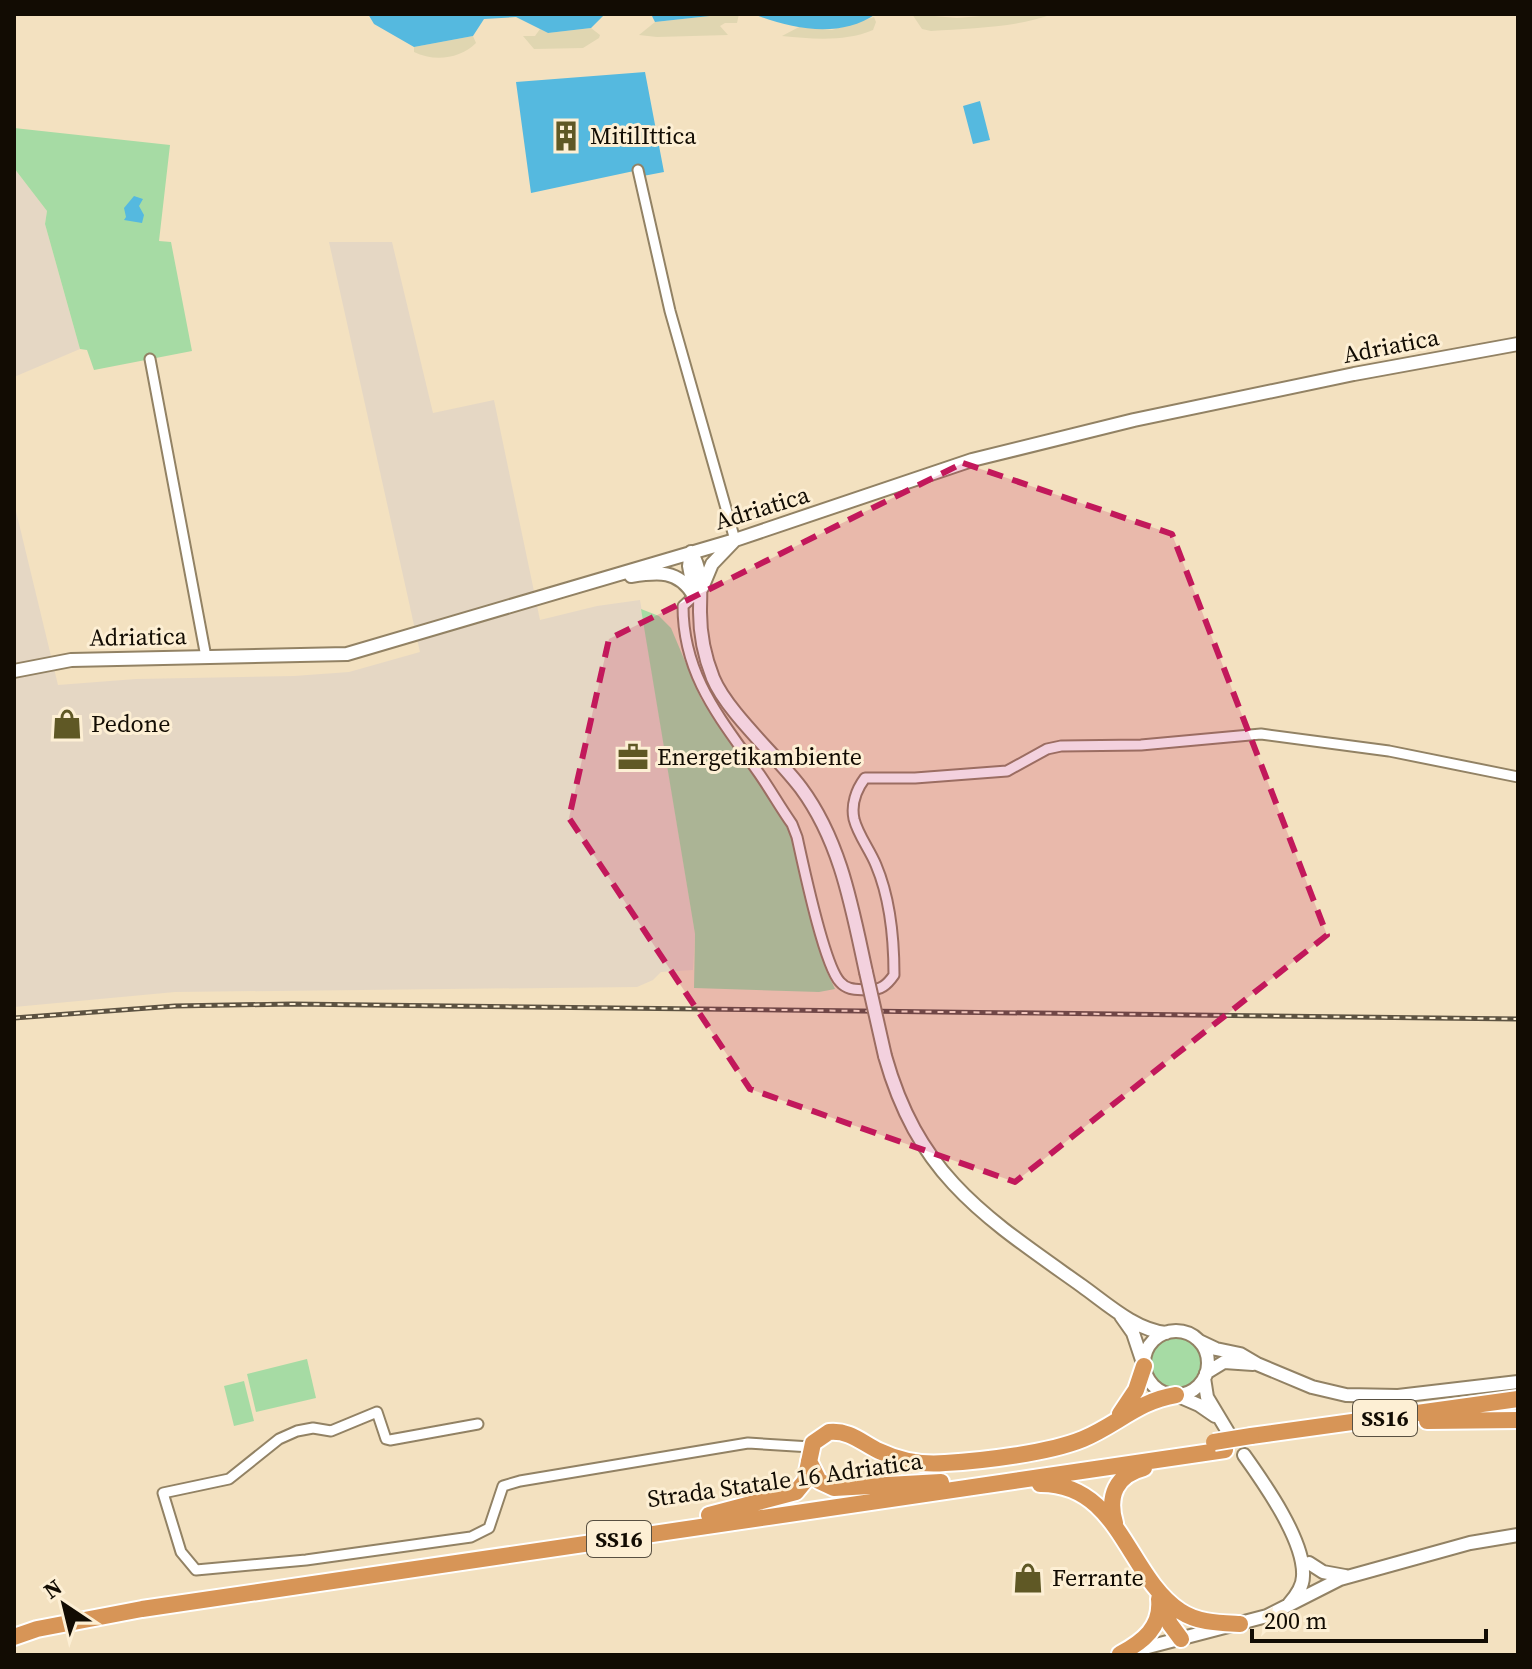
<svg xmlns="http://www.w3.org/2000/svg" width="1532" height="1669" font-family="'Source Serif 4',serif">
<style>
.industrial{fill:#e5d7c4}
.green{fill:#a6dba4}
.sand{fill:#e0d6b1}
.water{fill:#55b9df}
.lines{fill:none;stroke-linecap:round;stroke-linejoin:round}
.street-casing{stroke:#928264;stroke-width:13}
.secondary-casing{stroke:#928264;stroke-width:16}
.highway-casing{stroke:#fff;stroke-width:20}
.street{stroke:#fff;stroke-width:9}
.secondary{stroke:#fff;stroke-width:12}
.highway{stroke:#d79557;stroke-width:16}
.rail-casing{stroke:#5c5241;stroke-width:5}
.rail{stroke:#fdefd4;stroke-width:2;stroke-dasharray:6;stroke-linecap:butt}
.secondary-bridge-casing{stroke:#928264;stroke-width:16;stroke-linecap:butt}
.highway-bridge-casing{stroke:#fff;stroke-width:20;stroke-linecap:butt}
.secondary-bridge{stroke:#fff;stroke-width:12}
.highway-bridge{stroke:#d79557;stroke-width:16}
.marked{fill:#c2185b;fill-opacity:0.2;stroke:#c2185b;stroke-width:6;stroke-dasharray:16 10;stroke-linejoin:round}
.labels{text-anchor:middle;stroke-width:6;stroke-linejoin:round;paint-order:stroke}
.shield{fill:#fdefd4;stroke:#585042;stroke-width:2}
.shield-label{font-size:22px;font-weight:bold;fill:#120c03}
.poi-label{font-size:24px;fill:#120c03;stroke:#fdefd4;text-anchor:start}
.street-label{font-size:24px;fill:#120c03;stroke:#fdefd4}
</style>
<rect width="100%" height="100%" fill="#f3e1c0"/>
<!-- industrial -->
<path class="industrial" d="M14,168l33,43 -2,13 35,125 -66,28z
M329,242h63l41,171 61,-13 46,220 57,-14 43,-6 55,334 -2,36 -32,2 -8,8 -16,7 -462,5 -161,15v-504l44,182 78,-6 158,-3 55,-4 71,-20z"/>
<!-- green -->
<path class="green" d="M14,128l156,17 -11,96 12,1 21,109 -98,19 -7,-20 -7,-1 -35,-125 2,-13 -33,-43z
M641,609l18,7 12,12 30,71 80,115 11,25 35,133 8,17 -16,3 -125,-4 1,-54z
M1151 1363a25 25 0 1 1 50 0a25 25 0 1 1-50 0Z
M307,1359l9,39 -60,14 -9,-38z
M244,1381l10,40 -20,5 -10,-40z"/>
<!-- sand -->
<path class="sand" d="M728,14h11l-2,9h-12l-5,3 8,9 -71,2 -18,-2 16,-13z
M912,14l45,4 48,-4h48c-38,14 -81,14 -122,17l-9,-2z
M874,17l2,5 -3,8c-28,12 -61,9 -91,6l17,-9 33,3z
M591,28l9,7 -1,3 -16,10 -49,1 -11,-13h12l5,-7 8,4z
M473,36l3,7c-16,16 -42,19 -62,9v-5z"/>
<!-- water -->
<path class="water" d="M368,14h237l-14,14 -43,5 -32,-16 -32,2 -11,17 -59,11 -40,-23z
M606,14h122l-73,8 -3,-6z
M753,14h123c-37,25 -84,15 -123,0z
M645,72l19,100 -21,4 -9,-5 -103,22 -15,-111z
M980,101l10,39 -17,4 -10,-38z
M134,196l9,3 -4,7 5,9 -2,8 -18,-3 2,-3 -2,-9z"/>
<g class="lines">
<!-- street casing -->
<g class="street-casing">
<path id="street" d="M638,170l32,141 65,229
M150,359l56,298
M694,596l-11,10c0,70 38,113 75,166 12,17 22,35 34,52l5,13c6,27 27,128 43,145 8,9 17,7 29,8 12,0 18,-5 25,-15 0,-36 -4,-77 -18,-110 -6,-15 -18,-30 -22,-46 -3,-14 2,-29 11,-41h50l92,-7 40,-22 14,-3 80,-1 120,-11 128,17 129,26
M478,1424l-88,16 -4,-1 -9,-27 -46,19 -18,-3 -16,3 -18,8 -50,40 -66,14 18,59 15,18 110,-10 165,-23 18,-9 14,-42 17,-5 228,-38 63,4"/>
</g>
<!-- secondary casing -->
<g class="secondary-casing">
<path id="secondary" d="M691,552c12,19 9,38 9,60 0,21 5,46 13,66 14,34 64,78 88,110 40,54 51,120 65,184
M691,552l-2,14 5,27
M631,576c26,-4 48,-7 63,20
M702,588l10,-24 22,-23
M14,671l57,-11 276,-6 388,-114 237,-80 162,-40 220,-46 164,-30
M885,1056c34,121 100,161 197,230 24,17 53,44 84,47
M1121,1316l12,17 9,27
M1144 1363a32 32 0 1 1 64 0a32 32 0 1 1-64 0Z
M1199,1341l17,8 24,5 17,10 55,23 34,8 52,1 120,-14
M1206,1373l18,-11 29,2
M1204,1378l3,19 21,35
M1176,1395l23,10 16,11
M1244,1455c20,28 61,86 59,121 0,11 -7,20 -14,28
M1309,1563l14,9 22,4
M1129,1652l138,-36 73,-37 130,-36 48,-8"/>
</g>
<!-- highway casing -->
<g class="highway-casing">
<path id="highway" d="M1120,1414l16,-24 8,-24
M1427,1421l91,-1
M1251,1436l267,-37
M809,1461l10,20 15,7 107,-6
M1040,1484c80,-1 87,92 140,127 18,12 39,12 60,13
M709,1515l87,-23 9,-11 8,-38 16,-11c21,-2 33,11 50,19 21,10 43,14 66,12 37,-2 104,-10 138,-24 34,-14 55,-38 93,-44
M1115,1523c-8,-27 1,-48 29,-55
M1161,1602l9,22 11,15
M14,1637l23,-8 105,-20 1083,-159
M1120,1654c23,-12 42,-27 39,-55"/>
</g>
<!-- street -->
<use href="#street" class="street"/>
<!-- secondary -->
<use href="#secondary" class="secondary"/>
<!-- highway -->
<use href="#highway" class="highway"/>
<!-- rail casing -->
<g class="rail-casing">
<path id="rail" d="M14,1018l161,-12 117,-2 1226,15"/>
</g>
<!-- rail -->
<use href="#rail" class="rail"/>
<!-- secondary-bridge casing -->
<g class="secondary-bridge-casing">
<path id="secondary-bridge" d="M866,972l19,84"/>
</g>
<!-- highway-bridge casing -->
<g class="highway-bridge-casing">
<path id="highway-bridge" d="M1214,1442l37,-6"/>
</g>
<!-- secondary-bridge -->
<use href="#secondary-bridge" class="secondary-bridge"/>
<!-- highway-bridge -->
<use href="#highway-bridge" class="highway-bridge"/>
</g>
<!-- marked area -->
<path class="marked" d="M963,463l209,71 155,401 -312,247 -265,-93 -181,-271 40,-179z"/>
<!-- icons -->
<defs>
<g id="building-bare" transform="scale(2.4)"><path d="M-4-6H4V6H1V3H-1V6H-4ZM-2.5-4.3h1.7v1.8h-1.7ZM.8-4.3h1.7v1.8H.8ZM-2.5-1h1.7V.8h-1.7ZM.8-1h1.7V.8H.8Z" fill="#5f5825" stroke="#fdefd4" stroke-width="2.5" paint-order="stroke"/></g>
<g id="shop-bare" transform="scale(2.4)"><path d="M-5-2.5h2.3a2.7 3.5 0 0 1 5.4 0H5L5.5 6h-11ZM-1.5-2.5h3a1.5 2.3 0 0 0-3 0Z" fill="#5f5825" stroke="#fdefd4" stroke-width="2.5" paint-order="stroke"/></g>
<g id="office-bare" transform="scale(2.4)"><path d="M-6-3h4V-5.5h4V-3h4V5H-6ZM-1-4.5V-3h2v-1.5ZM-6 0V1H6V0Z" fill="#5f5825" stroke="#fdefd4" stroke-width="2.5" paint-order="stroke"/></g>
</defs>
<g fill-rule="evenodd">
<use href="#building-bare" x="566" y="136"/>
<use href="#shop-bare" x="67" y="724"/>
<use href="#office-bare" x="633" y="757"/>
<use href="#shop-bare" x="1028" y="1578"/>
</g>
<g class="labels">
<!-- shield labels -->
<g class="shield">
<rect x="1353" y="1400" width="64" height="36" rx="6"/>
<rect x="587" y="1521" width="64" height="36" rx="6"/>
</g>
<g class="shield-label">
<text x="1385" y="1426">SS16</text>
<text x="619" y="1547">SS16</text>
</g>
<!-- poi labels -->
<g class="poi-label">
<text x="590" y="144">MitilIttica</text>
<text x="91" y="732">Pedone</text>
<text x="657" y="765">Energetikambiente</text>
<text x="1052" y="1586">Ferrante</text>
</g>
<!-- street labels -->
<g class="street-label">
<text transform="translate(1391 346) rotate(-11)" y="8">Adriatica</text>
<text transform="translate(762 508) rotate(-17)" y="8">Adriatica</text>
<text transform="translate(138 637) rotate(-1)" y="8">Adriatica</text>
<text transform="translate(785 1480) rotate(-8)" y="8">Strada Statale 16 Adriatica</text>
</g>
</g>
<!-- border -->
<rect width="1532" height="1669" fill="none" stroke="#120c03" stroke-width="32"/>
<!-- north arrow -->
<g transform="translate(64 1605) rotate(325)" stroke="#fdefd4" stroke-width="6" paint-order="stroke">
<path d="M0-6L14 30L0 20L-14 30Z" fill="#120c03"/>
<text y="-12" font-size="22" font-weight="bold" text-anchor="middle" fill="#120c03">N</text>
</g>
<!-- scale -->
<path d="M1252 1629v12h234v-12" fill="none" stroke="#120c03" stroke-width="4"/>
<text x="1264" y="1629" font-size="24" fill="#120c03" stroke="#fdefd4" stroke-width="6" paint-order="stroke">200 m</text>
</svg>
